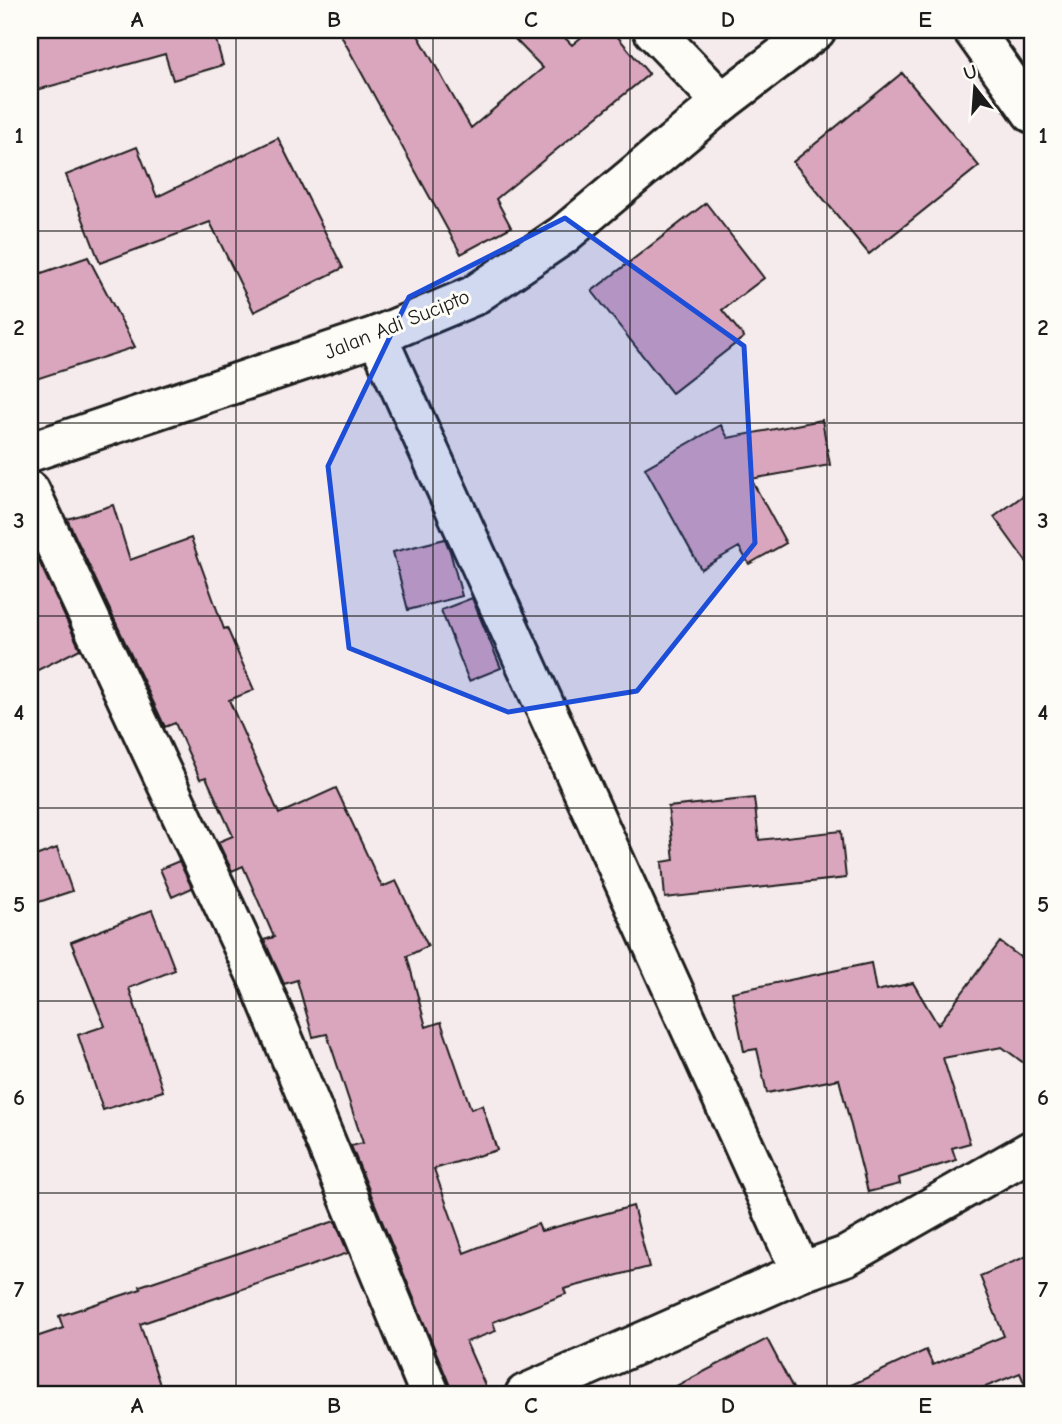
<svg xmlns="http://www.w3.org/2000/svg" width="1062" height="1424" font-family="'Comic Neue',sans-serif">
<style>
.building{fill:#daa6be;stroke:#1c1c1c;stroke-width:2}
.lines{fill:none;stroke-linecap:round;stroke-linejoin:round}
.street-casing{stroke:#1c1c1c;stroke-width:44}
.secondary-casing{stroke:#1c1c1c;stroke-width:44}
.street{stroke:#fdfcf7;stroke-width:38}
.secondary{stroke:#fdfcf7;stroke-width:38}
.marked{fill:#1d4ed8;fill-opacity:0.2;stroke:#1d4ed8;stroke-width:5;stroke-linejoin:round}
.grid{fill:none;stroke:#1c1c1c;stroke-width:2;stroke-opacity:0.55}
.labels{text-anchor:middle;stroke-width:6;stroke-linejoin:round;paint-order:stroke}
.street-label{font-size:21px;fill:#1c1c1c;stroke:#fdfcf7}
.neatline{fill:none;stroke:#1c1c1c;stroke-width:2.5}
.grid-label{font-size:23px;text-anchor:middle;font-weight:bold;fill:#1c1c1c}
</style>
<rect width="100%" height="100%" fill="#f6ebec"/>
<filter id="ink" filterUnits="userSpaceOnUse"><feTurbulence type="fractalNoise" baseFrequency=".0143" numOctaves="2"/><feDisplacementMap in="SourceGraphic" scale="14" xChannelSelector="R" yChannelSelector="G"/><feConvolveMatrix kernelMatrix="1 2 1 2 8 2 1 2 1" color-interpolation-filters="sRGB"/></filter>
<g filter="url(#ink)">
<!-- building -->
<path class="building" d="M30,30h185l1,10 7,25 -50,15 -8,-26 -135,38z
M338,30h77l56,98 72,-60 -37,-38h51l15,15 18,-15h22l37,44 -153,125 15,28 -50,27z
M902,73l77,93 -110,88 -76,-92z
M278,138l65,130 -89,44 -44,-90 -110,41 -34,-88 71,-28 20,50z
M706,203l58,75 -42,32 22,27 -72,56 -80,-102z
M88,257l47,90 -105,34v-104z
M822,420l8,45 -79,14 35,64 -37,21 -10,-17 -38,22 -56,-101 76,-43 7,13z
M1032,489v81l-38,-53z
M113,505l17,55 61,-22 33,91 3,-1 27,62 -25,10 50,114 57,-26 46,99 14,-6 32,65 -21,10 19,71 15,-5 30,87 11,-4 15,45 -63,19 30,84 74,-29 3,7 92,-25 16,61 -85,22 2,5 -73,28 3,9 -30,11 23,52h-38l-1,-8 -99,-240 12,-3 -36,-109 -14,3 -16,-57 -13,4 -20,-44 10,-3 -31,-71 -11,5 -14,-29 15,-6 -27,-59 -6,2 -25,-56 -10,4 -98,-208z
M445,539l5,12 12,45 -54,14 -15,-58z
M30,542l50,107 -50,25z
M472,598l29,70 -32,13 -28,-71z
M754,798l5,42 82,-9 5,47 -181,20 -3,-36 12,-2 -6,-53z
M57,848l15,43 -33,11 -9,-29v-15z
M179,861l13,27 -20,9 -12,-28z
M152,910l23,60 -46,18 34,103 -60,19 -25,-75 27,-9 -34,-84z
M1000,942l32,24v103l-30,-22 -59,11 27,85 -18,5 4,12 -57,18 1,6 -32,8 -29,-113 -72,14 -10,-44 -13,2 -12,-59 139,-29 5,28 37,-8 25,42z
M335,1221l13,32 -208,71 23,70h-133v-55l33,-11 -4,-12 82,-27 -1,-3z
M1032,1254v140h-3l-9,-21 -52,21h-136l94,-44 7,15 71,-29 -24,-60z
M767,1339l29,55h-135z"/>
<g class="lines">
<!-- street casing -->
<g class="street-casing">
<path id="street" d="M653,30l69,72
M973,30l59,83
M377,336l424,936
M30,491l230,492 170,411
M525,1394l276,-122 45,-16 186,-106"/>
</g>
<!-- secondary casing -->
<g class="secondary-casing">
<path id="secondary" d="M30,452l347,-116 96,-40 90,-61 159,-133 94,-72"/>
</g>
<!-- street -->
<use href="#street" class="street"/>
<!-- secondary -->
<use href="#secondary" class="secondary"/>
</g>
</g>
<!-- marked area -->
<path class="marked" d="M565,218l179,128 11,197 -118,148 -129,21 -159,-64 -21,-182 81,-169z"/>
<!-- grid -->
<path class="grid" d="M236,30v1364M433,30v1364M630,30v1364M827,30v1364M30,231h1002M30,423h1002M30,616h1002M30,808h1002M30,1001h1002M30,1193h1002"/>
<g class="labels">
<!-- street labels -->
<g class="street-label">
<text transform="translate(397 324) rotate(-22)" y="7">Jalan Adi Sucipto</text>
</g>
</g>
<!-- margin -->
<rect width="1062" height="1424" fill="none" stroke="#fdfcf7" stroke-width="77"/>
<!-- north arrow -->
<g transform="translate(975 88) rotate(343)" stroke="#fdfcf7" stroke-width="5" paint-order="stroke">
<path d="M0-5L12 26L0 18L-12 26Z" fill="#1c1c1c"/>
<text y="-10" font-size="19" font-weight="bold" text-anchor="middle" fill="#1c1c1c">U</text>
</g>
<rect x="38" y="38" width="986" height="1348" class="neatline"/>
<g class="grid-label">
<text x="137" y="27">A</text>
<text x="334" y="27">B</text>
<text x="531" y="27">C</text>
<text x="728" y="27">D</text>
<text x="925" y="27">E</text>
<text x="19" y="143">1</text>
<text x="1043" y="143">1</text>
<text x="19" y="335">2</text>
<text x="1043" y="335">2</text>
<text x="19" y="528">3</text>
<text x="1043" y="528">3</text>
<text x="19" y="720">4</text>
<text x="1043" y="720">4</text>
<text x="19" y="912">5</text>
<text x="1043" y="912">5</text>
<text x="19" y="1105">6</text>
<text x="1043" y="1105">6</text>
<text x="19" y="1297">7</text>
<text x="1043" y="1297">7</text>
<text x="137" y="1413">A</text>
<text x="334" y="1413">B</text>
<text x="531" y="1413">C</text>
<text x="728" y="1413">D</text>
<text x="925" y="1413">E</text>
</g>
</svg>
